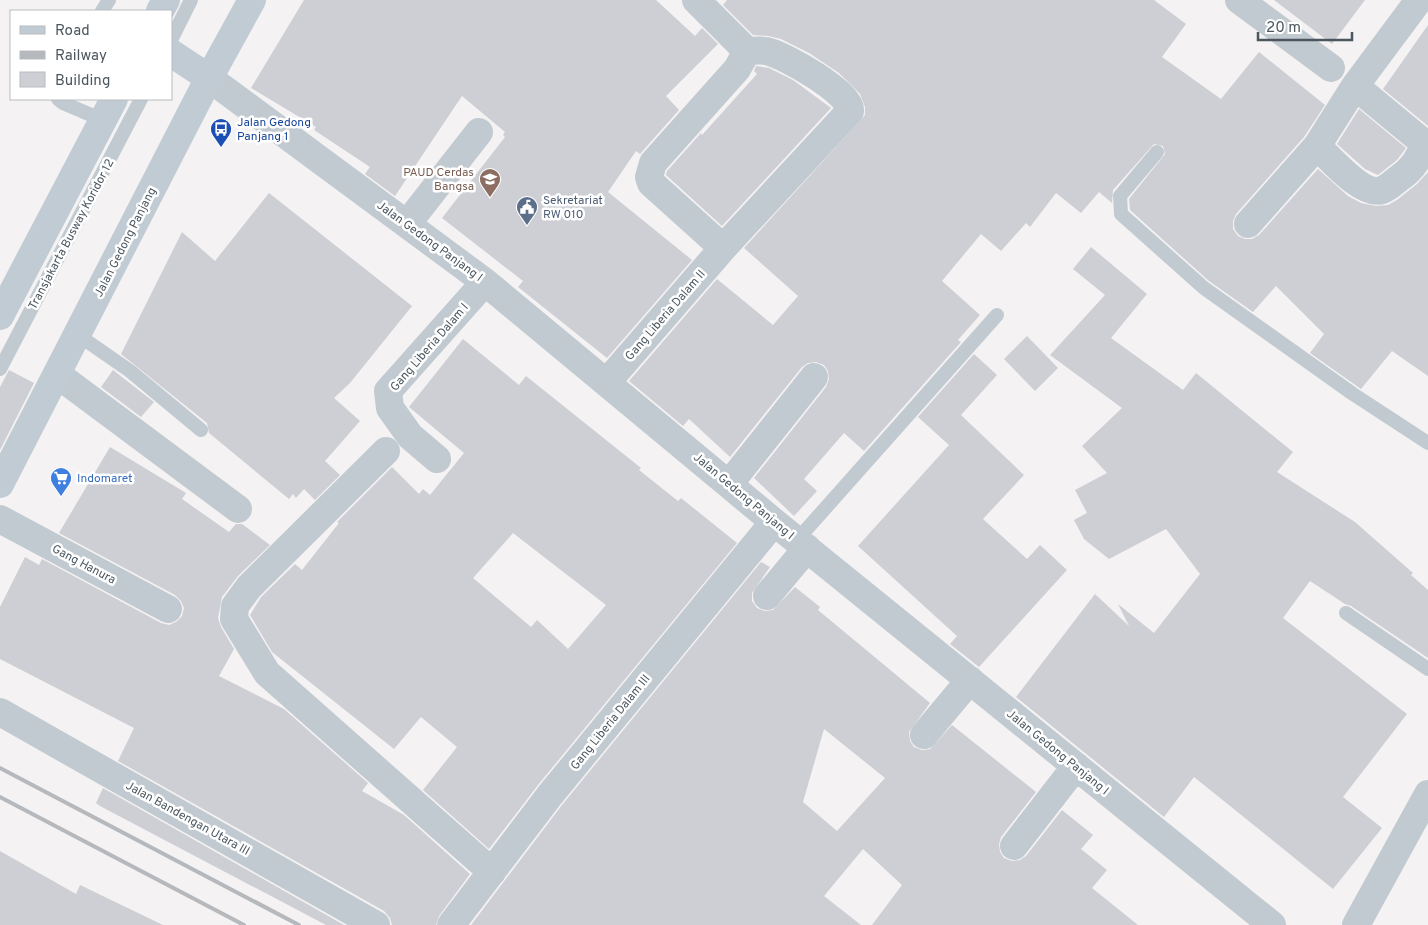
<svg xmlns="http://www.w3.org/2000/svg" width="1428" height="925" font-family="Overpass,sans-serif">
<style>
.building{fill:#cdcfd4;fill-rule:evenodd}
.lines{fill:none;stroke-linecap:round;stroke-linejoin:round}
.service{stroke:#c1cad0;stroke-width:14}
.minor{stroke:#c1cad0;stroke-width:28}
.secondary{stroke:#c1cbd4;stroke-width:28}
.rail{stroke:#b5b8bc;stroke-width:4}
.labels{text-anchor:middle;stroke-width:5;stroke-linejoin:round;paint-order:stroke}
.transit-label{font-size:12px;fill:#164399;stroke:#fff;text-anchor:start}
.education-label{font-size:12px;fill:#785e54;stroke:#fff;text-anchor:end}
.service-label{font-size:12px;fill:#4e5e75;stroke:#fff;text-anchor:start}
.street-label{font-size:12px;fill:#4b565f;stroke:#fff}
.shop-label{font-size:12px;fill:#366cbe;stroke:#fff;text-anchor:start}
</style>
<rect width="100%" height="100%" fill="#f4f2f2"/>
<!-- building -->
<path class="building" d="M304,0h352l39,36 7,-8 16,16 -52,52 13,14 -39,44 -4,-3 -28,41 84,68 -85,98 -89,-71 5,-6 -81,-63 63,-81 -2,-2 2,-3 -43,-36 -67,100 -30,-22 5,-7 -56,-37 2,-3 -65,-39z
M727,0h427l32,24 -24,33 59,42 38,-47 66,53 -21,32 -68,77 -3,7v8l5,7 7,3h7l7,-4 59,-66 30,27 13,7 15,3 12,-1 9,-5 20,-16 11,-12v204l-36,-25 -31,38 -51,-36 14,-19 -48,-48 -23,26 -44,-31 -79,-71 -1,-11 36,-45 -2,-8 -9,-2 -41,46 -1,13 -13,-11 -18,21 -25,-20 -26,34 -4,-4 -25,28 -20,-17 -39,47 38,34 -22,25 3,2 -97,109 -20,-18 -40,46 13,12 -23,25 -40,-38 72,-91 3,-8 -1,-8 -4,-6 -8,-3 -8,1 -6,4 -72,90 -41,-38 -6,7 -54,-45 88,-102 56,46 25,-29 -54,-48 121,-133v-8l-5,-13 -21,-21 -30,-20 -28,-14 -13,-3 -15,-1 -30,-30z
M1274,0h91l-33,44z
M1428,25v101l-45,-37z
M756,66l13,2 24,12 38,28 -109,118 -56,-51 1,-4 34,-38 1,2 55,-61 -3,-3z
M1359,109l47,39 -9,12 -19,15 -13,-6 -28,-25z
M269,193l143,113 -62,77 -16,15 26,23 -35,40 15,14 -25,25 -11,-11 -8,9 -3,-4 -4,5 -80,-66 -2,-10 -86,-69 61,-122 33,29z
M1091,247l56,47 -36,44 72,52 13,-17 97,79 -16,20 78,50 58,51 -2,2 17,15v68l-77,-52 -6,-2 -35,-23 -27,37 124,96 -64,83 39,31 -49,61 -139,-112 -30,40 -148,-120 79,-103 34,32 -11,-22 36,29 46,-59 -34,-45 -57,30 -25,-20 -10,-19 13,-7 -12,-23 32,-17 -25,-27 40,-38 -72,-53 55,-60 -32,-26z
M1027,336l31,32 -23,23 -31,-32z
M463,339l56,46 7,-9 115,92 -2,2 39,31 3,-3 56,45 -199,242 -49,64 -66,-59 34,-43 -36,-30 -27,32 -122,-97 -22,-37 11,-18 34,-33 7,6 37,-47 -2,-1 55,-55 27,27 4,-5 7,6 34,-42 -55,-46zM513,533l93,72 -38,44 -31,-29 -6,7 -58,-49z
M974,354l23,21 -36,40 63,60 -41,44 44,40 13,-14 27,25 -88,97 -29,-23 7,-8 -99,-90 91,-101 -31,-28z
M9,370l25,13 -34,67v-63z
M113,370l41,32 -13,15 -40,-30z
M110,447l76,46 -4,6 47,33 7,-8h6l28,21 -32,31 -16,21 -4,21 3,9 13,22 -15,27 65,33 84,74 -6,8 42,24 66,59 -31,42 -3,9h-44l-2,-7 -6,-7 -266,-150 16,-33 -134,-69v-52l25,-50 14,8 3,-6 119,64 8,2 7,-3 6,-6 2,-8 -3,-7 -6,-6 -116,-62z
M761,562l9,5 -18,26v8l5,7 8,3 8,-1 22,-23 25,20 -2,3 112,93 -21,29 1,9 4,6 8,3 8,-1 22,-24 84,67 -35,45 -2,7 1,8 4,6 8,3 8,-1 6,-4 36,-46 31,25 -12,14 26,21 -15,18 46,37h-266l30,-40 -39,-36 -39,47 37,29h-390l91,-120zM824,729l61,49 -48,53 -34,-29z
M103,788l241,137h-18l-226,-119 -4,-3z
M0,851l76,43 4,-9 83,40h-163z"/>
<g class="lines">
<!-- service -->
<path class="service" d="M102,11l7,-11
M171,40l20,-40
M58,99l5,4 40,17
M1157,152l-37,44 1,18 83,74 149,106 75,49
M78,335l52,36 71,59
M0,369l141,-270
M797,540l200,-225
M1346,613l82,56"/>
<!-- minor -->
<path class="minor" d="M696,0l51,51 -10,18 -84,94 -4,14 2,6 72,65
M1239,0l92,68
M209,78l276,204 289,240 498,403
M1317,146c13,12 46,51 65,44 6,-2 11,-7 16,-11 14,-9 22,-20 26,-36l-69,-57
M407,224l72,-92
M1248,224l69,-78 38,-60 64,-86
M58,375l180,134
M607,382l116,-134 127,-137c3,-17 -67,-57 -84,-60 -6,-1 -13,0 -19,0
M386,451l-137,136 -14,19 -1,13 33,54 225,199
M437,459l-27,-23 -20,-28 -2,-17 97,-109
M729,484l85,-107
M0,519l168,90
M767,596l40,-48
M0,712l376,213
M924,735l46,-55
M1014,846l62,-80
M451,925l99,-130 224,-273
M1356,925l72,-131"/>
<!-- secondary -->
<path class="secondary" d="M160,11l6,-11
M171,53l38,25
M0,316l114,-217
M0,484l209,-406 43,-78"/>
<!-- rail -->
<path class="rail" d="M0,768l299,157
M0,797l244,128"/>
</g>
<!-- icons -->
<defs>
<g id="bus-pin" transform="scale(1.125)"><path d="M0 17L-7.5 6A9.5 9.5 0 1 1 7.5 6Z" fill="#1a4fb4" stroke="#fff"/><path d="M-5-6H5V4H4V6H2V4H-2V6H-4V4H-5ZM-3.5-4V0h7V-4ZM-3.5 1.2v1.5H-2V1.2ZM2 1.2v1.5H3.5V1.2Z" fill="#fff"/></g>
<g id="school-pin" transform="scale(1.125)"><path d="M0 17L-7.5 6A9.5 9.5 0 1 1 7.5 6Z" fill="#8d6e63" stroke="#fff"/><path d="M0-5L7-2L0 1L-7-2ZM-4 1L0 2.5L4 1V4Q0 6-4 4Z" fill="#fff"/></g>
<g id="civic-pin" transform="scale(1.125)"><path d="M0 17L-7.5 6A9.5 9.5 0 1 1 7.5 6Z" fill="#5c6f8a" stroke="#fff"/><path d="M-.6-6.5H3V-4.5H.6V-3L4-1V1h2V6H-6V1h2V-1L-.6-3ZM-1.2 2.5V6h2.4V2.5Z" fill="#fff"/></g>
<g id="supermarket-pin" transform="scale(1.125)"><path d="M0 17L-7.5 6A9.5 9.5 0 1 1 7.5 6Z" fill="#3f7fe0" stroke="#fff"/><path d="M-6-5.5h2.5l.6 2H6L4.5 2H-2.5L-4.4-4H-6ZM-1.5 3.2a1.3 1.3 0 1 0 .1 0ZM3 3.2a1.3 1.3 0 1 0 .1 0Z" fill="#fff"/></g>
</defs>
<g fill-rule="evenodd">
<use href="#bus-pin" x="221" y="129"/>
<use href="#school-pin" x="490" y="179"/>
<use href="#civic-pin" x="527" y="207"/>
<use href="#supermarket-pin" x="61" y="478"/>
</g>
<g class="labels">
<!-- transit labels -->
<g class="transit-label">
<text x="237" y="126">Jalan Gedong<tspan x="237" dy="14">Panjang 1</tspan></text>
</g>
<!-- education labels -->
<g class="education-label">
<text x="474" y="176">PAUD Cerdas<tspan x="474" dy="14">Bangsa</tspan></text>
</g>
<!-- service labels -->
<g class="service-label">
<text x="543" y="204">Sekretariat<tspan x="543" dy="14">RW 010</tspan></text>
</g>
<!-- street labels -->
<g class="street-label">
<text transform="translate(71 234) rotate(-62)" y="4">Transjakarta Busway Koridor 12</text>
<text transform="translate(430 241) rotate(36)" y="4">Jalan Gedong Panjang I</text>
<text transform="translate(125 242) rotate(-63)" y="4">Jalan Gedong Panjang</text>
<text transform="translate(665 315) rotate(-49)" y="4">Gang Liberia Dalam II</text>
<text transform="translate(429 347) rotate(-49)" y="4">Gang Liberia Dalam I</text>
<text transform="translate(744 496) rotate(40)" y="4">Jalan Gedong Panjang I</text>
<text transform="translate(84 564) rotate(28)" y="4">Gang Hanura</text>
<text transform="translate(610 722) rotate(-51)" y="4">Gang Liberia Dalam III</text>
<text transform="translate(1058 752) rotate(39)" y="4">Jalan Gedong Panjang I</text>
<text transform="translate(188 818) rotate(29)" y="4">Jalan Bandengan Utara III</text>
</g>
<!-- shop labels -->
<g class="shop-label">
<text x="77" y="482">Indomaret</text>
</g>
</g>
<!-- legend -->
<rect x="10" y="10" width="162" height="90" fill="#ffffff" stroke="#b7bbbf"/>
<rect x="20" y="26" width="25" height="8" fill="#c1cbd4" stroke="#b7bbbf"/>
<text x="55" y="35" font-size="15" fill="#4b565f">Road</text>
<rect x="20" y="51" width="25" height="8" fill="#b5b8bc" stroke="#b7bbbf"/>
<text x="55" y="60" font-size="15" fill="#4b565f">Railway</text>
<rect x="20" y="72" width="25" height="15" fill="#cdcfd4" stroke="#b7bbbf"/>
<text x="55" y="85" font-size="15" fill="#4b565f">Building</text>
<!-- scale -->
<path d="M1258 32v8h94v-8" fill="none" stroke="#4b565f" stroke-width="2.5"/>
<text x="1266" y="32" font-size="15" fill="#4b565f" stroke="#ffffff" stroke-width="4" paint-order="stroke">20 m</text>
</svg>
